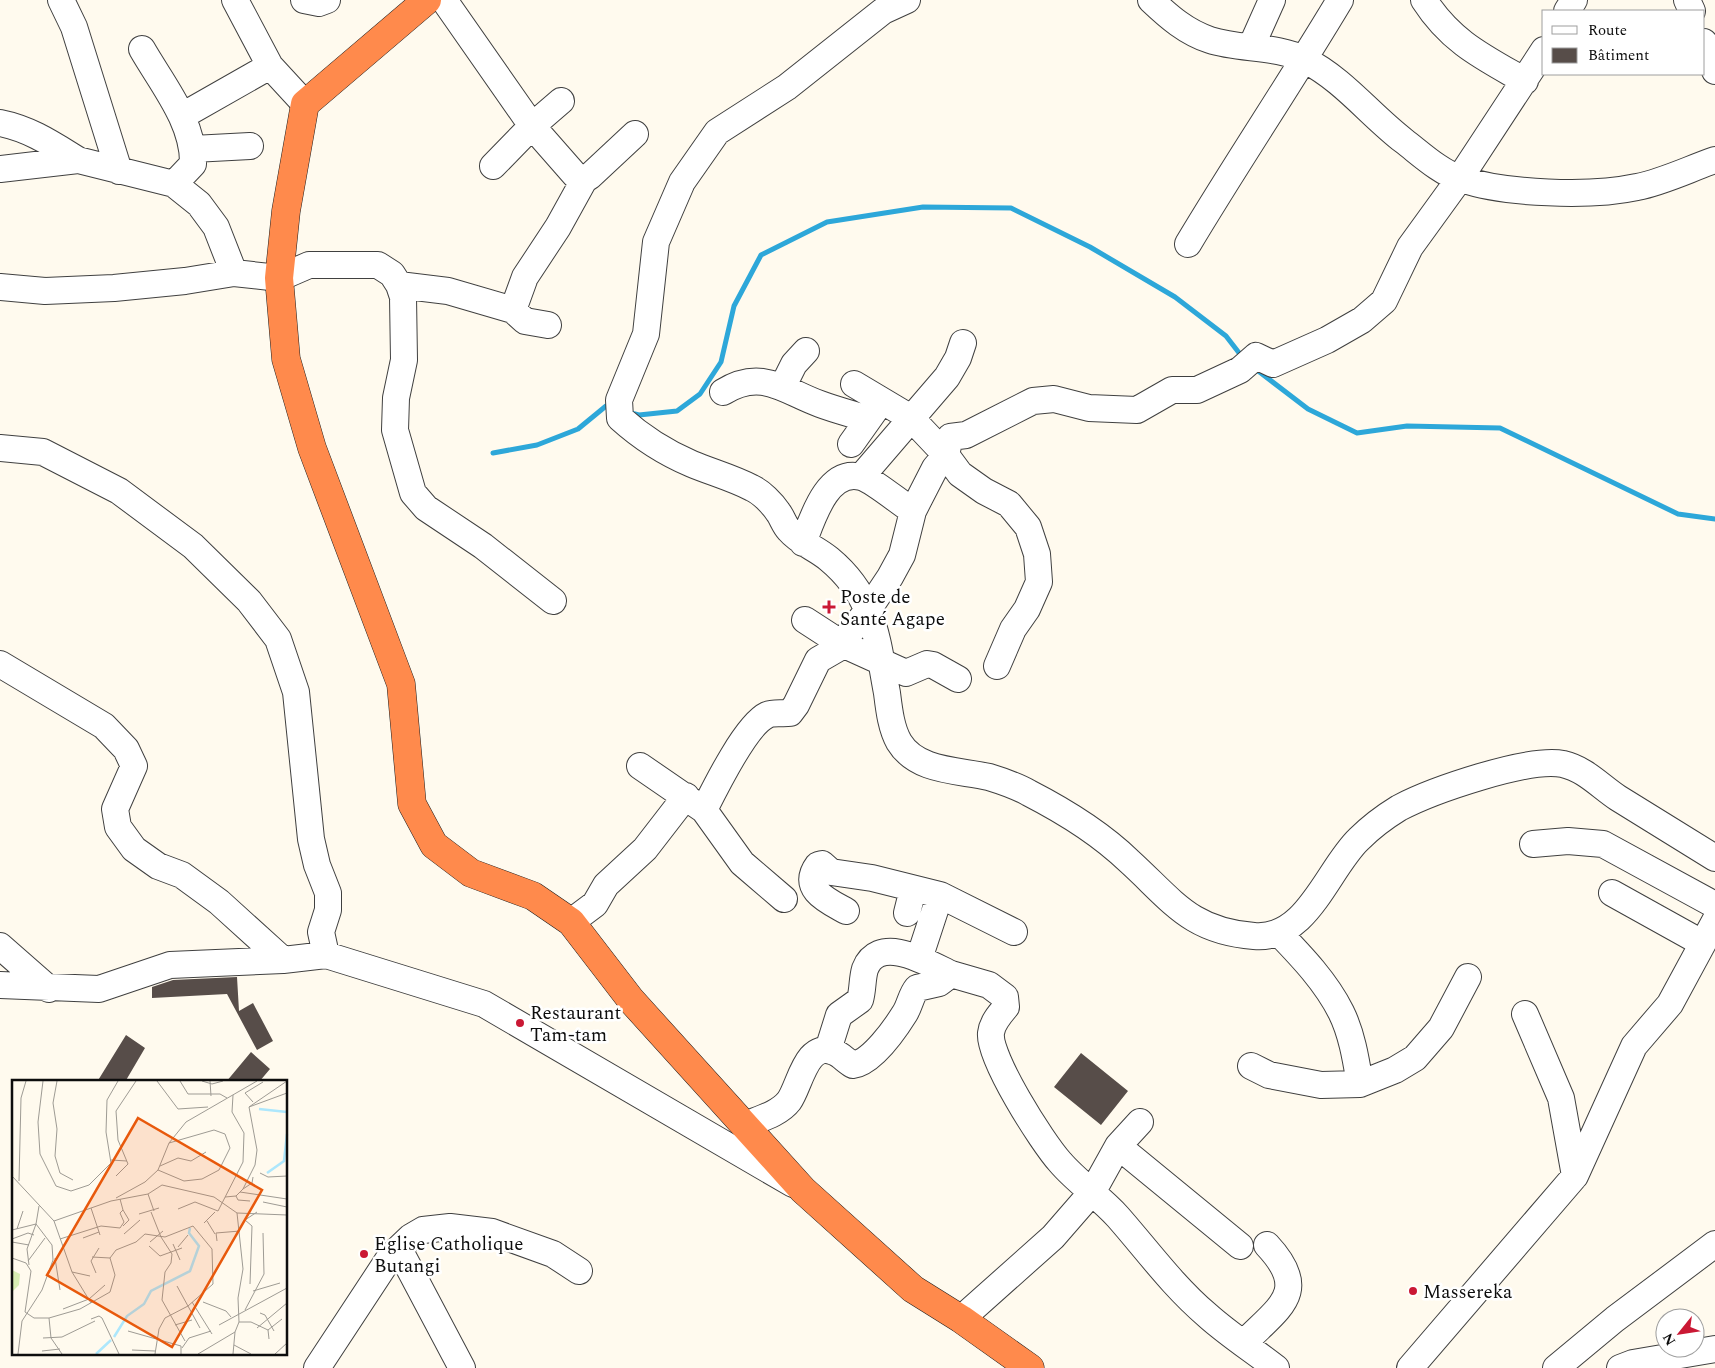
<svg xmlns="http://www.w3.org/2000/svg" width="1715" height="1368" font-family="Spectral,serif">
<style>
.lines{fill:none;stroke-linecap:round;stroke-linejoin:round}
.stream{stroke:#2da7d9;stroke-width:5}
.building{fill:#574d49}
.minor-casing{stroke:#404040;stroke-width:28}
.highway-casing{stroke:#1e1e1e;stroke-width:29}
.minor{stroke:#fff;stroke-width:26}
.highway{stroke:#ff8a4c;stroke-width:28}
.poi-dot{fill:#ca1834;stroke:#fff;stroke-width:2}
.labels{text-anchor:middle;stroke-width:5;stroke-linejoin:round;paint-order:stroke}
.poi-label{font-size:19px;fill:#0d0d0d;stroke:#fff;text-anchor:start}
.inset-river{fill:none;stroke:#ade7fc;stroke-width:2.5}
.inset-road{fill:none;stroke:#9e9b94;stroke-width:1}
.view{fill:#e8590c;fill-opacity:0.15;stroke:#e8590c;stroke-width:2.5}
.inset-edge{fill:none;stroke:#0d0d0d;stroke-width:2.5}
</style>
<rect width="100%" height="100%" fill="#fffaee"/>
<g class="lines">
<!-- stream -->
<path class="stream" d="M1253,367l55,42 49,24 50,-7 93,2 178,86 37,5
M631,413l8,2 38,-4 23,-17 21,-32 13,-56 27,-51 66,-33 96,-15 88,1 79,39 85,50 51,39 17,22
M493,453l44,-8 41,-16 28,-23 7,2"/>
</g>
<!-- building -->
<path class="building" d="M237,977l2,34 14,-8 20,38 -16,9 -30,-56 -75,4v-11l21,-7z
M126,1035l19,13 -20,34h-28z
M251,1052l19,17 -11,13h-33z
M1081,1053l47,38 -27,34 -47,-38z"/>
<g class="lines">
<!-- minor casing -->
<g class="minor-casing">
<path id="minor" d="M61,0l13,27 45,144
M235,0l35,66 35,38
M304,0l15,3 8,-3
M444,0l88,126 43,49 9,5 6,-4 45,-42
M907,0l-24,11 -96,76 -70,45 -35,50 -26,60 -10,92 -27,66 1,18c21,19 46,35 72,46 19,8 41,14 60,24 9,4 20,15 26,24 4,5 6,13 11,18 11,13 27,18 40,29 46,38 48,81 58,134 2,16 4,35 12,49 18,30 60,28 90,35 13,4 28,9 40,16 35,18 72,41 100,68 44,40 61,70 125,75 53,5 74,-68 105,-97 11,-11 27,-23 40,-31 32,-17 129,-51 164,-44 22,5 37,22 55,34 32,20 65,40 97,60
M1151,0c18,17 35,32 59,40 30,10 66,5 95,20 39,20 65,55 99,81 17,13 36,31 57,38 44,15 130,18 176,8 26,-5 52,-18 78,-27
M1424,0c27,42 59,57 101,81
M1687,0l5,11
M1567,11l7,-11
M1704,42l11,29
M1251,47l21,-47
M142,49c20,35 52,73 51,115l-19,20
M182,116l88,-50
M0,123c30,6 52,21 78,37
M193,149l57,-3
M493,166l39,-40 29,-25
M0,169l78,-9 96,24 25,20 17,23 18,46
M1188,244c49,-82 103,-162 152,-244
M399,285l49,6 65,19 12,11 23,4
M0,287l45,4 69,-3 71,-7 49,-8 45,5 30,-13h69l14,9 7,11 4,12 1,63 -8,38 -1,32 18,63 13,15 57,38 70,55
M513,310l12,-33 33,-50 26,-47
M854,384l57,34 35,37 14,19 24,17 25,13 19,23 9,27 2,28 -12,27 -14,20 -16,37
M783,386l11,-22 12,-13
M723,392c39,-24 61,-1 97,12 16,6 32,10 48,15
M851,444l27,-38
M0,448l43,4 76,39 74,55 56,55 29,38 18,53 15,147 6,26 11,28v17l-7,22 5,23
M861,477l86,-100 11,-19 5,-15
M803,543c9,-23 24,-75 58,-66 12,3 40,27 52,34
M805,620l37,24 64,29 21,-9 6,1 25,14
M0,664l104,62 22,23 8,17 -19,43 3,18 16,22 24,17 24,9 37,27 64,58
M640,766l64,44 38,53 42,36
M704,810c11,-22 42,-85 63,-95 6,-3 16,-1 23,-2l6,-8 22,-45 19,-11 31,-39 22,-33 12,-22 11,-44 22,-43 11,-13 4,-18 16,-2 67,-34 21,-2 35,9 48,2 35,-20h25l43,-20 16,-14 17,8 54,-24 35,-20 22,-19 26,-54 50,-69 84,-128
M1533,844l35,-3 35,3 112,61
M1612,893l90,50
M846,911c-18,-10 -46,-22 -28,-46l4,-1 9,8 41,6 68,17 74,37
M907,913l6,-24
M571,922l24,-18 11,-19 39,-36 41,-53
M1279,933c23,24 47,49 62,79 11,22 15,48 19,72
M0,946l49,43
M919,959l21,-64
M0,985l99,4 71,-24 113,-5 43,-5 158,49 309,180
M1525,1014l36,84 14,78
M828,1050l11,-35 21,-15c3,-10 2,-21 5,-31 14,-36 63,-6 86,5
M1251,1066l18,9 52,10 39,-1 35,-14 20,-12 26,-30 27,-51
M745,1125c14,-6 34,-11 44,-24 11,-15 17,-61 45,-49 6,2 12,9 19,13 19,-3 42,-36 52,-52 5,-8 6,-18 12,-25l22,-5 12,-9 38,11 16,12 1,10c-6,7 -14,16 -15,26 -3,24 51,109 69,129 17,20 40,35 58,55 29,33 55,69 89,98 21,19 46,35 69,53
M1118,1146l122,100
M399,1249l63,119
M961,1319l92,-82 40,-46 25,-45 22,-24
M1244,1343c35,-36 67,-51 23,-98
M317,1368l73,-111 21,-20 12,-7 27,-3 42,5 61,22 26,17
M1410,1368l165,-192 59,-130 36,-42 45,-83
M1556,1368l59,-49 100,-75
M1620,1368l13,-5 82,-14"/>
</g>
<!-- highway casing -->
<g class="highway-casing">
<path id="highway" d="M427,0l-122,104 -19,107 -7,67 7,81 26,89 89,236 11,120 22,41 37,28 62,23 38,26 60,78 172,190 110,99 48,30 69,49"/>
</g>
<!-- minor -->
<use href="#minor" class="minor"/>
<!-- highway -->
<use href="#highway" class="highway"/>
</g>
<!-- markers -->
<g class="poi-dot">
<path d="M826.5 599.5h5v5h5v5h-5v5h-5v-5h-5v-5h5z"/>
<circle cx="520" cy="1023" r="5"/>
<circle cx="364" cy="1254" r="5"/>
<circle cx="1413" cy="1291" r="5"/>
</g>
<g class="labels">
<!-- poi labels -->
<g class="poi-label">
<text x="840" y="603">Poste de<tspan x="840" dy="22">Santé Agape</tspan></text>
<text x="530" y="1019">Restaurant<tspan x="530" dy="22">Tam-tam</tspan></text>
<text x="374" y="1250">Eglise Catholique<tspan x="374" dy="22">Butangi</tspan></text>
<text x="1423" y="1298">Massereka</text>
</g>
</g>
<!-- overview -->
<g transform="translate(12 1080)">
<rect width="275" height="275" fill="#fffaee"/>
<path d="M0,190l8,4 -1,11 -7,7z" fill="#d8edb3"/>
<path class="inset-river" d="M247,29l28,3M255,93l17,-12 3,-27M102,257l13,-21 17,-12 7,-13 39,-20 9,-25 -10,-13 1,-5M84,274l15,-14"/>
<path class="inset-road" d="M31,1l-5,41 2,32 16,32 15,5 18,-6 22,-22 -5,-31 1,-32 11,-19M45,1l-4,22 4,26 -2,27 5,17 13,7M145,1l21,28 30,-2M168,1l8,13h32l7,4M190,1l10,3 11,-3M198,1l1,15M241,22l-8,-9 18,-11M237,27l38,-14M99,80l16,1M148,86l18,-8 13,3 15,-9M146,90l26,11 18,-2 17,-9 11,-22 -5,-14 -11,-4 -45,13M248,93l8,4 19,-1M0,96l42,45 57,-20 37,-7 14,-9 52,12 23,16 6,56 -5,29 1,24 -4,10 -37,22M104,96l12,-12 -10,-24 -2,-29 20,-30M7,101l2,-83 5,-17M231,109l9,-6 1,-6M228,112l47,7M136,114l6,17M224,116l2,4 12,1M213,117l11,-1 7,-7 12,-24 2,-15 -8,-43 38,-26M104,118l29,-16 13,-12 11,-27 17,-21 71,-41M251,122l24,5M79,128l9,27M166,129l17,-7 23,9 25,-49 1,-29 -12,-21 1,-17M111,130l6,10 -6,6M139,132l10,25 11,17 -1,9 -6,9 -3,28 23,41M225,133l50,2M127,134l20,-6M42,141l18,51 19,31M195,141l8,13M192,143l11,-11M5,149l6,-18M0,150l24,-6 -9,25 2,16M112,154l16,-14M71,158l16,-6M0,159l16,-6 6,2M48,159l41,-13 19,2 4,-6 -4,-9 3,-3 -3,-11M205,161l-1,-8 24,-2M0,162l17,3M138,162l13,-11M161,164l7,16M137,166l11,10 22,-8M166,167l10,-12M80,177l18,1M0,178l14,5 5,8 -6,41 9,6h15l31,-9 30,-17 5,-17 -5,-17 6,-8 20,-8 9,-8 20,3 28,-11 19,23 1,35 -25,22 -23,12 -6,11 -4,25M43,178l5,32M16,181l17,-23M60,192l18,4M84,193l-5,-12 8,-13M238,204l2,-58 -7,-6 12,-8M165,206l23,42M241,211l27,-8M180,222l20,32M191,222l23,9 5,6M51,229l26,-10 16,-14M233,230l19,-36 -1,-41M248,233l5,2 9,16M37,238l2,20 11,16M79,239l8,-3 3,2 17,36M227,242h12l17,8M163,245l17,-5M207,245l68,-37M245,248l30,-25M116,251l53,15v8M31,258l19,-1 33,-16M257,259l-1,-9 14,-11M222,265l17,9M170,268l7,-10 22,-7M120,270l23,1M30,271l18,-2M6,274l4,-33 20,-31 11,-30 -1,-15 -16,-21 3,-18M221,274l2,-22M263,274l12,-11"/>
<path class="view" d="M126,38l124,72 -90,157 -125,-72z"/>
<rect width="275" height="275" class="inset-edge"/>
</g>
<!-- legend -->
<rect x="1542" y="10" width="162" height="65" fill="#ffffff" stroke="#9e9e9e"/>
<rect x="1552" y="26" width="25" height="8" fill="#ffffff" stroke="#9e9e9e"/>
<text x="1588" y="35" font-size="15" fill="#0d0d0d">Route</text>
<rect x="1552" y="48" width="25" height="15" fill="#574d49" stroke="#9e9e9e"/>
<text x="1588" y="60" font-size="15" fill="#0d0d0d">Bâtiment</text>
<!-- north arrow -->
<g transform="translate(1680 1333) rotate(240)"><circle r="24" fill="#ffffff" stroke="#9e9e9e"/>
<path d="M0-4L9 19L0 12L-9 19Z" fill="#ca1834"/>
<text y="-8" font-size="14" font-weight="bold" text-anchor="middle" fill="#0d0d0d">N</text>
</g>
</svg>
